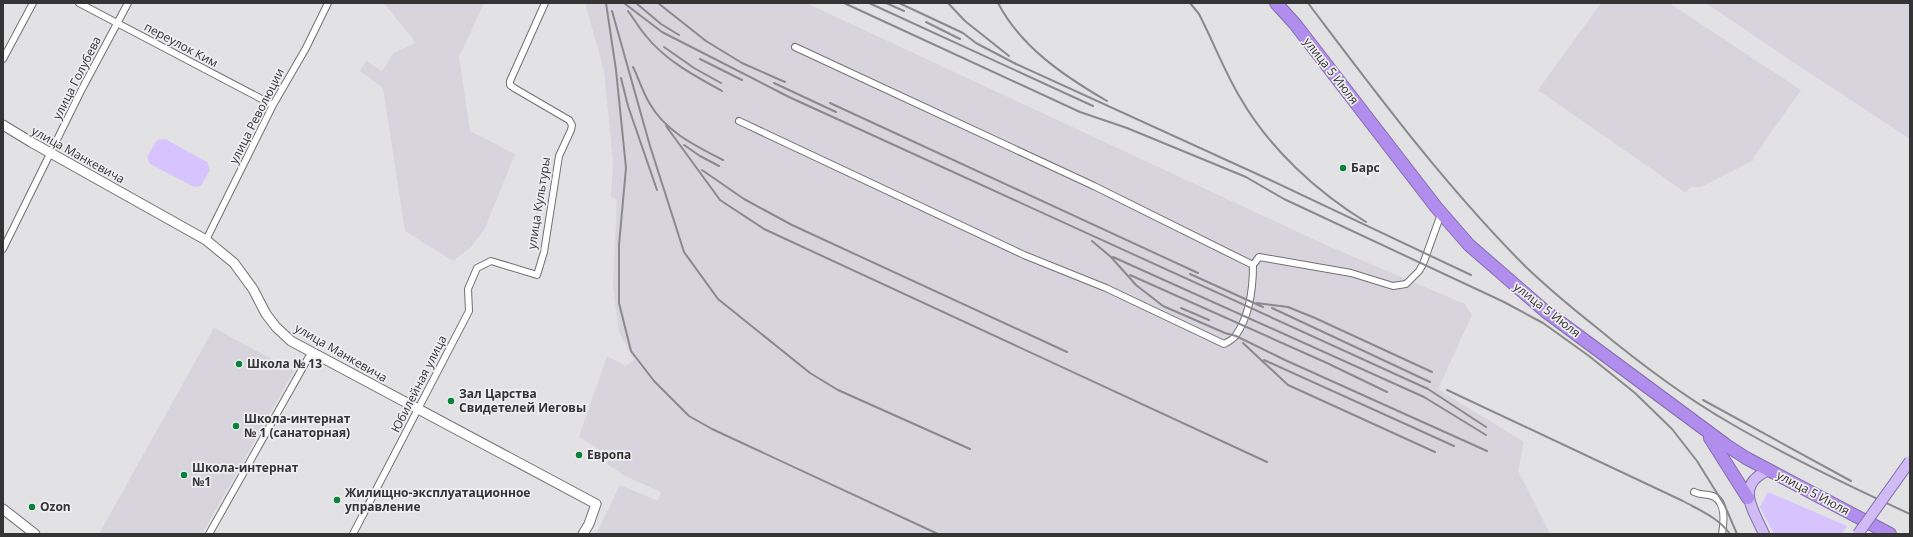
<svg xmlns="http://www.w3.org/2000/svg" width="1913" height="537" font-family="'Open Sans',sans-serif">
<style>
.built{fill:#d7d4de}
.green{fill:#d7c4ff}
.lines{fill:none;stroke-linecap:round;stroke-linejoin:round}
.street-casing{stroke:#707072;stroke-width:8}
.secondary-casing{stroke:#707072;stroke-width:11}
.primary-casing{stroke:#856ead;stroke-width:12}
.highway-casing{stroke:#856ead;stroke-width:14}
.street{stroke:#fff;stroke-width:6}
.secondary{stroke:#fff;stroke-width:9}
.primary{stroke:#d0bbf5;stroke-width:10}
.highway{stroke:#b18dee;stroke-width:12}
.rail{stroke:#8a898b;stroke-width:2}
.primary-bridge-casing{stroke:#856ead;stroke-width:12;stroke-linecap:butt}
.primary-bridge{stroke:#d0bbf5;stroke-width:10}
.poi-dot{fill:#0b823b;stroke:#efeef1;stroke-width:1.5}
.labels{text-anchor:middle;stroke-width:3.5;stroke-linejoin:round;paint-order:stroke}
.street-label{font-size:12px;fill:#343435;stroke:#efeef1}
.poi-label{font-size:12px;font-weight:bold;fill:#343435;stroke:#efeef1;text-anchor:start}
</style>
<rect width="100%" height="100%" fill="#e2e1e4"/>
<!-- built -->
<path class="built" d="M384,3h100l-25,54 11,74 45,23 -30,74 -14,19 -18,14 -48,-30 -22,-143 -23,-17 6,-10 16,10 12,-18 22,-10z
M585,3h221l522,243 137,58 7,11 -34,74 86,53 -6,29 32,63h-954l24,-49 38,16 3,-9 -34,-15 -20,-13 3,-8 -31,-19 28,-81 19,10 8,-6 -15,-28 -6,-46 4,-87 -6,-1 2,-36 -9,-92z
M1601,3h68l132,87 -48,68 1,2 -53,27h-11l-4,6 -148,-103z
M1706,3h204v136l-117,-77z
M214,328l80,43 -92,163h-103z"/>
<!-- green -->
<path class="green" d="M165,139l42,23 3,8 -9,16 -7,1 -44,-23 -3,-7 10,-17z
M1768,492l79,34 -5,8h-68l-14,-27z"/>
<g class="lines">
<!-- street casing -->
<g class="street-casing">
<path id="street" d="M79,3l194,102
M795,47l299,139 159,79 6,-8 92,16 42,13 13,-2 13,-13 4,-7 18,-50
M3,59l30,-56
M739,121l285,134 82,33 118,56c4,-2 10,-5 12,-9 14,-20 17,-47 17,-70
M206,240l67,-135 33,-57 22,-45
M3,249l79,-160 46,-86
M1694,492c6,3 10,2 15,3 18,3 15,27 13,39
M209,534l102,-181
M353,534l116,-223 -1,-22 9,-21 14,-7 46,14 7,-23 15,-96 12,-26 1,-5 -3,-5 -55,-32 -4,-3v-4l35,-78"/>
</g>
<!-- secondary casing -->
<g class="secondary-casing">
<path id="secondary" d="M3,125l28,17 175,98 28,23 19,26 13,25 10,13 15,14 305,163 -7,20 -6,10
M3,509l32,25"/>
</g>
<!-- primary casing -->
<g class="primary-casing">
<path id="primary" d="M1764,534c-11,-25 -30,-49 5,-64"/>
</g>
<!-- highway casing -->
<g class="highway-casing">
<path id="highway" d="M1276,3l19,21 141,183 33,38 76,66 181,134 20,13 144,76
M1710,438l38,60"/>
</g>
<!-- street -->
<use href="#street" class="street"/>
<!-- secondary -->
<use href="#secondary" class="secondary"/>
<!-- primary -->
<use href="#primary" class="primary"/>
<!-- highway -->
<use href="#highway" class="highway"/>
<!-- rail -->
<path class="rail" d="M606,3l10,67 10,98 -7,77v58l12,48 23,30 35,35 23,13 226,105
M624,3l38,29 127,65 639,292 58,38
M636,3l25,21 18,11
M658,3l48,38 36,22 43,19
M844,3l236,109 47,16 119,49 38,22 220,103 39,21 46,33 46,37 37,36 25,32 28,45 12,28
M869,3l224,103
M886,3l18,8
M899,3l64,30 13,10 40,21 252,115 203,96
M948,3l17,18 44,35
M998,3c23,44 66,73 109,98
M1190,3l9,11c14,27 26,59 42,85 29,50 76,93 125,123
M1308,3c69,91 137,183 218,264 22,21 46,41 70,60 42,35 87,69 134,96 58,34 119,63 180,91
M612,11l38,135 34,106 34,47 92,74 28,17 132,59
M628,11c6,8 11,17 18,25 20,25 49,40 76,55
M926,22l34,17
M664,47l30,21 27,15
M700,59l42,21
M633,67c6,12 10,26 17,37 16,28 46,42 73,56
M621,78l7,28 29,84
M774,83l62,29
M830,103l368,170
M666,126l54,74 44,29 503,233
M684,145l16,11 19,10
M702,170l42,29 48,26 275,127
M1092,241l19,16 25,28 27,21 62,27 11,3 49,24 202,91
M1113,257l311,140 62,38
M1190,274l73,33
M1130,275l197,88 60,29
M1257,303l31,4 27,11 117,54
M1181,308l28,12
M1272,308l158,74
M1243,343l45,42 147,67
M1264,360l190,86
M1447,390l236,111c16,9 36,17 47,33
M1703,400l148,81"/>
<!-- primary-bridge casing -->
<g class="primary-bridge-casing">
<path id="primary-bridge" d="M1858,534l52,-73"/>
</g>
<!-- primary-bridge -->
<use href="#primary-bridge" class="primary-bridge"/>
</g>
<!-- markers -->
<g class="poi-dot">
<circle cx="1343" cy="168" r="4"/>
<circle cx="239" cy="364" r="4"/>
<circle cx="451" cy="401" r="4"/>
<circle cx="236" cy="426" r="4"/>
<circle cx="579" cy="455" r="4"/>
<circle cx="184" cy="475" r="4"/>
<circle cx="337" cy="500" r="4"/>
<circle cx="32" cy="507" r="4"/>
</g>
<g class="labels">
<!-- street labels -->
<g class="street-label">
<text transform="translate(181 45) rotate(28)" y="4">переулок Ким</text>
<text transform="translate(1331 71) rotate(52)" y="4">улица 5 Июля</text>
<text transform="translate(77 78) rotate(-63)" y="4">улица Голубева</text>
<text transform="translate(257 116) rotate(-63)" y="4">улица Революции</text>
<text transform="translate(78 155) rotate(29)" y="4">улица Манкевича</text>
<text transform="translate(539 203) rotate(-81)" y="4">улица Культуры</text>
<text transform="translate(1547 310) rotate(38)" y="4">улица 5 Июля</text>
<text transform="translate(341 353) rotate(30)" y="4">улица Манкевича</text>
<text transform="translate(419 384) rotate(-63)" y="4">Юбилейная улица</text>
<text transform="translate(1813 493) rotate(28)" y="4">улица 5 Июля</text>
</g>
<!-- poi labels -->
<g class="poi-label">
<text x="1351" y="172">Барс</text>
<text x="247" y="368">Школа № 13</text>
<text x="459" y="398">Зал Царства<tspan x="459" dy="14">Свидетелей Иеговы</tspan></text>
<text x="244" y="423">Школа-интернат<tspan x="244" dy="14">№ 1 (санаторная)</tspan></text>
<text x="587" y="459">Европа</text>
<text x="192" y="472">Школа-интернат<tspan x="192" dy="14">№1</tspan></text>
<text x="345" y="497">Жилищно-эксплуатационное<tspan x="345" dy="14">управление</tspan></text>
<text x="40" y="511">Ozon</text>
</g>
</g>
<!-- border -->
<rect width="1913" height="537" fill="none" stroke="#343435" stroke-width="8"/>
</svg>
